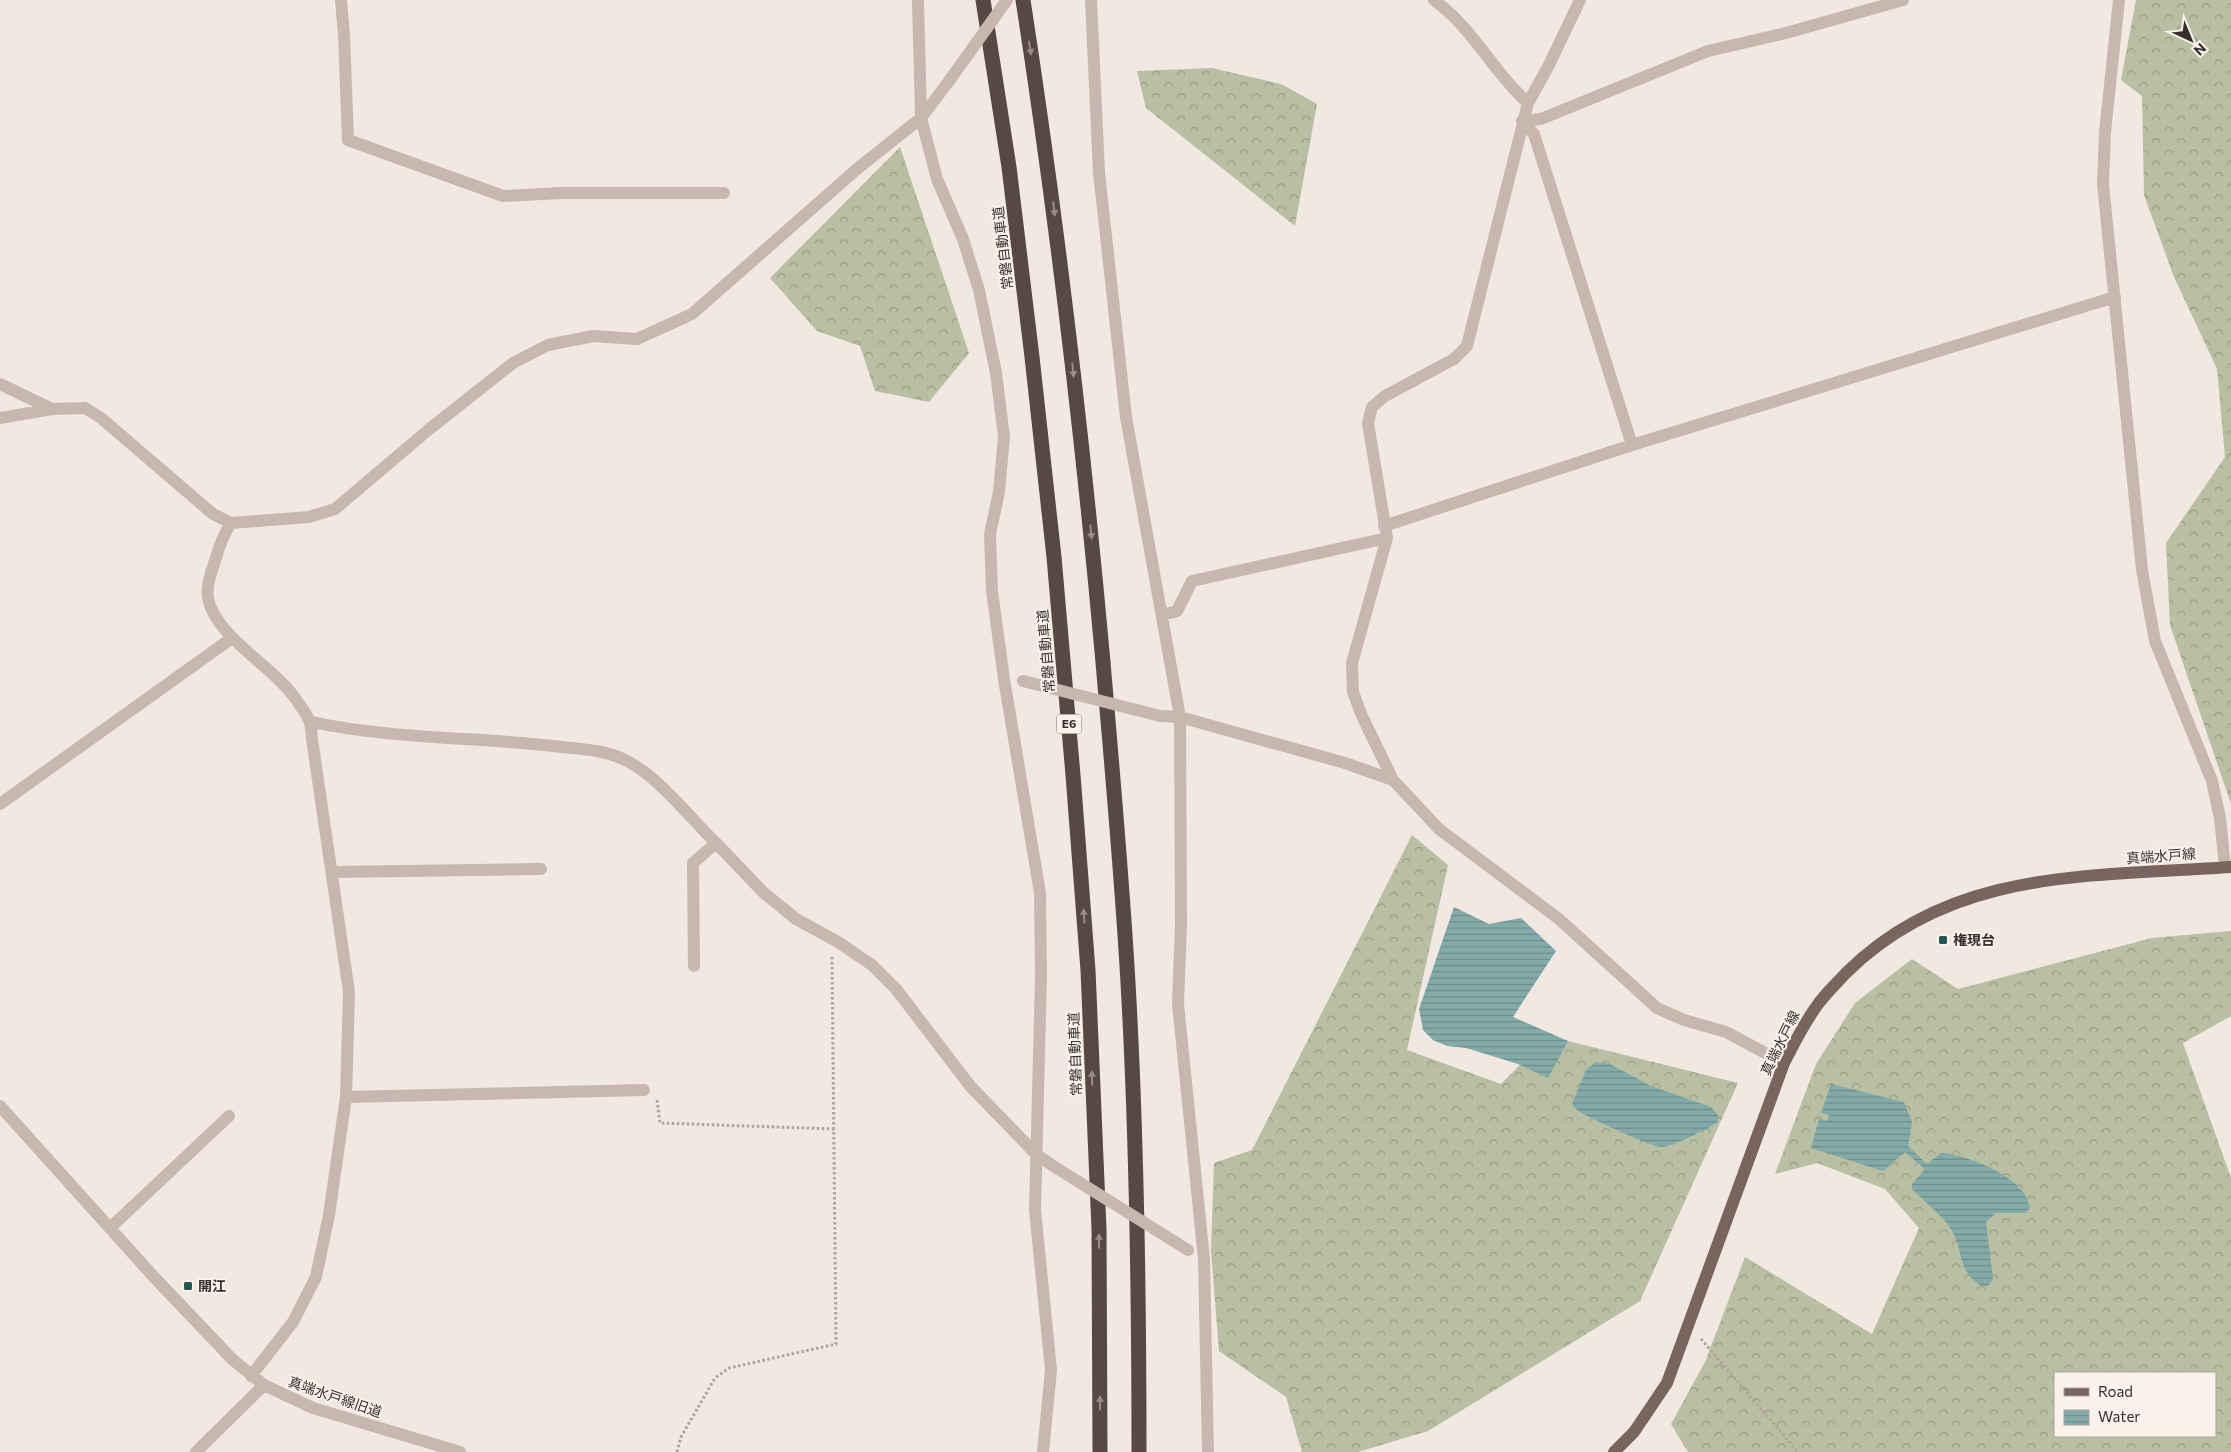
<svg xmlns="http://www.w3.org/2000/svg" width="2231" height="1452" font-family="Commissioner,'Noto Sans JP',sans-serif">
<style>
.forest{fill:url(#forest-crowns);fill-rule:evenodd}
.water{fill:url(#water-rules)}
.lines{fill:none;stroke-linecap:round;stroke-linejoin:round}
.path{stroke:#b4a298;stroke-width:3;stroke-dasharray:2.5 2.5;stroke-linecap:butt}
.minor{stroke:#c8b7ae;stroke-width:12}
.major{stroke:#78655e;stroke-width:12}
.highway{stroke:#574844;stroke-width:15}
.minor-bridge{stroke:#c8b7ae;stroke-width:12}
.oneway{fill:#988c88}
.poi-dot{fill:#255554;stroke:#f9f2ed;stroke-width:2}
.labels{text-anchor:middle;stroke-width:4;stroke-linejoin:round;paint-order:stroke}
.shield{fill:#f9f2ed;stroke:#726966;stroke-width:1}
.shield-label{font-size:12px;font-weight:bold;fill:#382e2c}
.street-label{font-size:14px;fill:#382e2c;stroke:#f9f2ed}
.poi-label{font-size:14px;font-weight:bold;fill:#382e2c;stroke:#f9f2ed;text-anchor:start}
</style>
<defs>
<pattern id="forest-crowns" width="20" height="18" patternUnits="userSpaceOnUse" patternTransform="scale(1.25)"><rect width="20" height="18" fill="#b8bfa2"/><path d="M2 6a3 3 0 1 1 6 0M12 15a3 3 0 1 1 6 0" fill="none" stroke="#979c84"/></pattern>
<pattern id="water-rules" width="6" height="5" patternUnits="userSpaceOnUse" patternTransform="scale(1.25)"><rect width="6" height="5" fill="#83aba9"/><path d="M0 2.5h6" fill="none" stroke="#6c8c8a"/></pattern>
</defs>
<rect width="100%" height="100%" fill="#f1e8e1"/>
<!-- forest -->
<path class="forest" d="M2136,0h95v804l-61,-179 -4,-82 59,-86 -8,-88 -43,-92 -30,-82 -2,-99 -21,-16z
M1212,68l69,16 36,20 -22,122 -149,-118 -9,-37z
M900,147l69,206 -40,49 -54,-11 -15,-45 -43,-15 -47,-53z
M1412,835l36,30 -41,185 94,34 47,-48 190,47 -98,218 -212,130 -70,21h-56l-16,-55 -67,-46 -8,-100 3,-88 38,-13z
M2231,931v85l-48,27 48,135v274h-543l-17,-28 34,-62 40,-105 127,77 47,-106 -34,-39 -68,-26 -42,11 41,-110 39,-61 57,-44 46,30 194,-51zM2055,1373h160v63h-160z"/>
<!-- water -->
<path class="water" d="M1454,907l35,17 32,-6 35,33 -43,66 55,24 -20,37 -30,-14 -52,-16 -19,-2 -14,-6 -10,-10 -4,-21z
M1596,1062l14,2 41,22 60,21 7,8v7c-8,6 -47,25 -56,25 -8,1 -78,-31 -85,-37 -2,-2 -4,-4 -5,-6l14,-34z
M1831,1084l73,18 8,20 -4,24 19,18 14,-11c27,2 85,24 89,55l-5,5h-29l-10,9 7,57 -5,7h-6c-26,-15 -18,-37 -31,-57 -10,-15 -27,-28 -39,-40v-5l13,-15 -20,-17 -22,19 -72,-23 8,-29 8,2 2,-6 -8,-2z"/>
<g class="lines">
<!-- path -->
<path class="path" d="M657,1100l3,23 174,6
M1701,1339l97,113
M677,1452l4,-15 34,-59 14,-10 107,-24 -4,-387"/>
<!-- minor -->
<path class="minor" d="M341,0l3,35 4,105 155,56 58,-3h163
M918,0l3,118 16,61 26,60 16,51 17,83 8,64 -5,55 -9,42 2,57 12,88 36,214 1,84 -6,233 16,160 -8,82
M1091,0l8,173 27,244 54,300 1,207 -3,80 26,255 4,193
M1434,0c41,30 58,71 94,103
M2119,0l-14,132 -2,52 39,386 13,71 57,140 8,37 5,49
M1522,121l19,-2 167,-68 78,-18 117,-33
M1522,121l12,13 98,311
M0,384l52,25
M0,418l52,-9 33,-1 16,10 112,96 18,9 78,-6 26,-8 92,-78 86,-68 35,-18 45,-9 44,3 55,-25 165,-145 64,-51 28,-37
M231,523c-8,12 -12,24 -16,38 -4,12 -9,25 -7,37 7,39 67,69 89,103 11,16 14,18 15,38l37,253 -3,105 -17,118 -13,62 -23,45 -42,54
M1384,526l248,-81 483,-148
M1162,615l15,-4 15,-30 195,-43
M1160,716l20,1 165,46 48,17 46,49 120,90 98,89 27,12 42,12 58,31
M312,722c79,17 161,15 241,24 24,3 52,3 74,15 33,17 62,56 89,82
M1393,780l-31,-64 -9,-24 -1,-29 35,-125 -19,-115 4,-16 13,-11 69,-37 13,-13 61,-243 21,-38 31,-65
M0,804l232,-166
M332,872l209,-3
M694,966l-1,-103 23,-20 48,50 32,26 42,23 34,23 24,24 75,98 66,68 21,14
M346,1097l298,-7
M0,1106l153,170 80,84 31,25 49,23 147,44
M110,1228l119,-112
M196,1452l68,-67"/>
<!-- major -->
<path class="major" d="M1614,1452l20,-20 33,-49 117,-320c10,-19 19,-38 32,-56 8,-12 20,-23 30,-34 106,-106 247,-96 385,-106"/>
<!-- highway -->
<path class="highway" d="M983,0l26,167 23,190 22,200 19,218 15,195 11,259 1,223
M1023,0c34,220 60,440 80,662 9,107 19,214 25,321 9,156 11,313 11,469"/>
<!-- minor-bridge -->
<path class="minor-bridge" d="M949,81l58,-81
M1023,681l137,35
M1058,1169l130,81"/>
</g>
<!-- one-way arrows -->
<defs><path id="oneway-solid" d="M-6-.8H1V-3.2L6.5 0L1 3.2V.8H-6Z" transform="scale(1.25)"/></defs>
<g class="oneway">
<use href="#oneway-solid" transform="translate(1030 48) rotate(81)"/>
<use href="#oneway-solid" transform="translate(1054 209) rotate(83)"/>
<use href="#oneway-solid" transform="translate(1073 370) rotate(84)"/>
<use href="#oneway-solid" transform="translate(1091 532) rotate(84)"/>
<use href="#oneway-solid" transform="translate(1084 916) rotate(-94)"/>
<use href="#oneway-solid" transform="translate(1092 1078) rotate(-92)"/>
<use href="#oneway-solid" transform="translate(1099 1241) rotate(-90)"/>
<use href="#oneway-solid" transform="translate(1100 1403) rotate(-90)"/>
</g>
<!-- markers -->
<g class="poi-dot">
<rect x="1938" y="935" width="10" height="10" rx="2.5"/>
<rect x="183" y="1281" width="10" height="10" rx="2.5"/>
</g>
<g class="labels">
<!-- shield labels -->
<rect class="shield" x="1056.5" y="714.5" width="25" height="19" rx="4"/>
<g class="shield-label">
<text x="1069" y="728">E6</text>
</g>
<!-- street labels -->
<g class="street-label">
<text transform="translate(1003 248) rotate(-97)" y="5">常磐自動車道</text>
<text transform="translate(1046 651) rotate(-95)" y="5">常磐自動車道</text>
<text transform="translate(2161 856) rotate(-4)" y="5">真端水戸線</text>
<text transform="translate(1780 1043) rotate(-64)" y="5">真端水戸線</text>
<text transform="translate(1075 1054) rotate(-92)" y="5">常磐自動車道</text>
<text transform="translate(335 1397) rotate(19)" y="5">真端水戸線旧道</text>
</g>
<!-- poi labels -->
<g class="poi-label">
<text x="1953" y="945">権現台</text>
<text x="198" y="1291">開江</text>
</g>
</g>
<!-- legend -->
<rect x="2054" y="1372" width="162" height="65" fill="#f9f2ed" stroke="#aca4a0"/>
<rect x="2064" y="1388" width="25" height="8" fill="#78655e" stroke="#aca4a0"/>
<text x="2098" y="1397" font-size="15" fill="#382e2c">Road</text>
<rect x="2064" y="1410" width="25" height="15" fill="url(#water-rules)" stroke="#aca4a0"/>
<text x="2098" y="1422" font-size="15" fill="#382e2c">Water</text>
<!-- north arrow -->
<g transform="translate(2191 40) rotate(136)" stroke="#f9f2ed" stroke-width="4" paint-order="stroke">
<path d="M0-4L9 19L0 12L-9 19Z" fill="#382e2c"/>
<text y="-8" font-size="14" font-weight="bold" text-anchor="middle" fill="#382e2c">N</text>
</g>
</svg>
